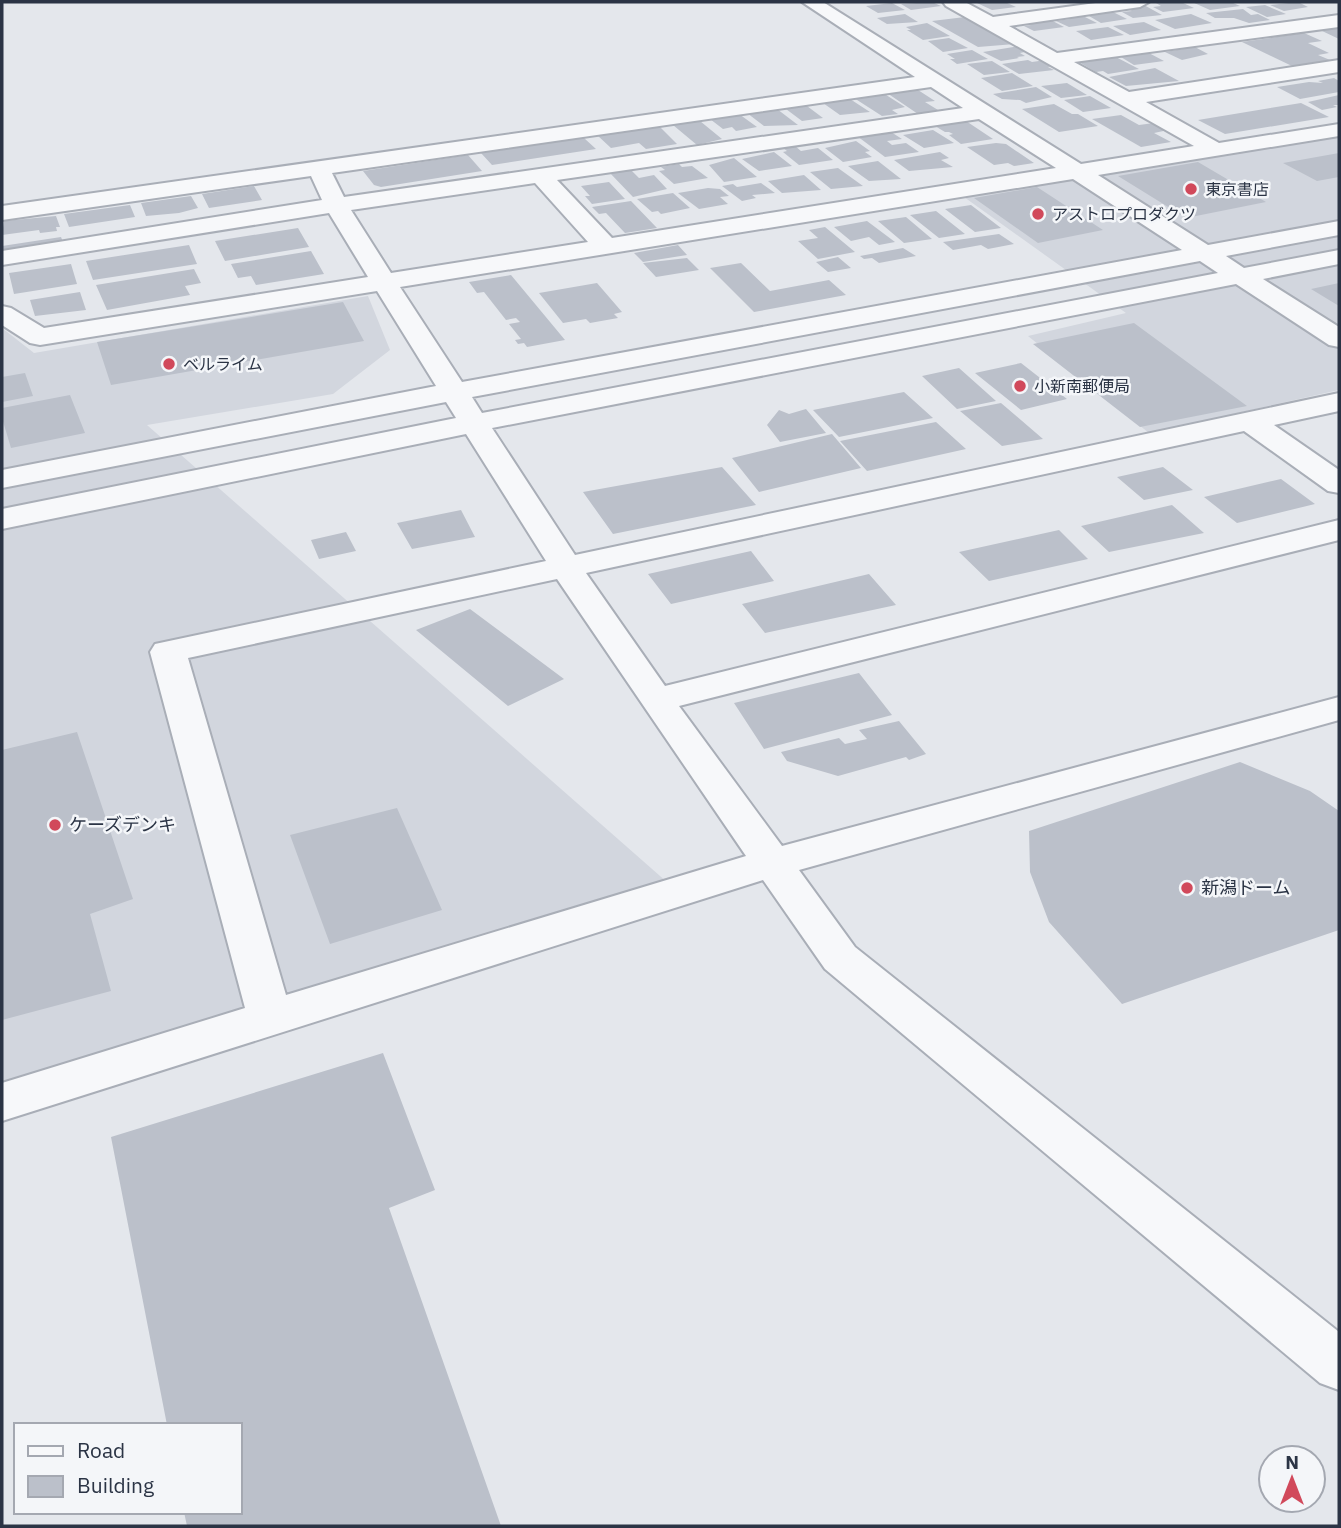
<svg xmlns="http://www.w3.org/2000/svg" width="1341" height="1528" font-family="'IBM Plex Sans','Noto Sans JP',sans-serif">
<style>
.built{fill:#d2d6de}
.building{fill:#bbc0ca}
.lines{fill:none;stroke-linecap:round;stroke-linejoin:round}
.minor-casing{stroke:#a9aeb7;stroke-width:4}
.minor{fill:#f7f8fa;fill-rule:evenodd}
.poi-dot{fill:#d1495b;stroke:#f4f6f9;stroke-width:2.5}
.labels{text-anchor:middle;stroke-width:5;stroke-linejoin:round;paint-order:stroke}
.far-poi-label{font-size:16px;fill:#2b3445;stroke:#f4f6f9;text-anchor:start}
.poi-label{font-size:18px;fill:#2b3445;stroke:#f4f6f9;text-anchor:start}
</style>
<rect width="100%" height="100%" fill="#e4e7ec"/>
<!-- built -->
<path class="built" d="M1339,135v255l-190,43 -121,-97 98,-23 -162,-116z
M368,296l22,54 -57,44 -186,31 521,458 -666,210v-765l32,25z"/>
<!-- building -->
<path class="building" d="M932,2l9,4 -30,4 -10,-6z
M1005,2l11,5 -24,3 -15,-7z
M1181,2l13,6 -31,4 -10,-5 8,-1 -5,-3z
M1192,2h39l9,4 -30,4z
M1298,2l10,5 -24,4 -14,-6z
M892,3l13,7 -27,3 -12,-7z
M1144,5l18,10 -29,3 -11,-6 10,-1 -5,-2 4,-2z
M1265,5l21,9 -19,3 -21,-10z
M1243,9l8,6 7,-1 12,6 -21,3 -15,-5h-19l-9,-5z
M1111,11l16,8 -26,4 -12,-7z
M905,14l13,8 -31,2 -10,-6z
M1079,14l18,9 -28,4 -13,-6 14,-2 -5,-3z
M1191,14l21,9 -37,6 -20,-9z
M965,17l50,27 -37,3 -46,-26z
M1049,19l15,8 -30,4 -10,-5 7,-1 -6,-3z
M1144,22l17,8 -31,5 -17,-9z
M927,23l23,13 -27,4 -16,-10h4l-5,-3z
M1108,27l16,8 -33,5 -15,-9z
M1339,27v12l-19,-9z
M1304,33l18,8 -14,2 21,10 -11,2 12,5 -38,6 -50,-24z
M949,38l19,10 -25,4 -15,-11z
M1019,46l10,5 -9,2 5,3 -8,1 2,1 -18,3 -18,-9z
M1195,47l13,7 -26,6 -17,-8z
M972,50l16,9 -31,5 -7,-5h5l-8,-5z
M1147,52l17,9 -30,4 -18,-11z
M1110,54l29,15 -31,5 -5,-3 -7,1 -19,-11z
M1028,60l4,2 14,-2 11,5 -9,2 6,3 -35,4 -17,-10z
M992,61l18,11 -26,3 -17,-11z
M1155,68l24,13 -53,5 -17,-9z
M1012,73l21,13 -31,5 -21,-13z
M1334,78l5,3v11l-39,7 -23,-12 32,-5 14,1 -5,-2z
M1067,83l20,12 -26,3 -20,-12z
M1036,87l16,10 -26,6 -6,-3 -18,-1 -9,-5z
M918,90l17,11 -10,1 13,8 -20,4 -31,-21z
M883,93l22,14 -13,3 6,4 -16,2 -28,-18z
M1339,95v10h-6l4,2 -15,3 -14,-8z
M1090,96l21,12 -28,4 -19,-12z
M847,99h3l20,13 -30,3 -17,-12z
M1301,103l28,14 -104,17 -27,-14z
M1054,104l18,10h6l20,12 -39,6 -37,-23z
M807,106l16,12 -21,3 -16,-12z
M777,109l21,16 -34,1 -17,-13z
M739,114l18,13 -21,4 -4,-4 -9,2 -13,-10z
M1121,115l18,10 15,-2 14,7 -14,3 17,9 -30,5 -49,-28z
M700,121l22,18 -25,6 -24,-20z
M966,121l27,18 -32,5 -12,-9 4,-1 -4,-2h-4l-10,-6z
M658,125l19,19 -31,5 -7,-6 -28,5 -14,-13z
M933,130l21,13 -30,5 -21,-13z
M891,132l11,7 -15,2 5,4 14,-2 13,9 -34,5 -28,-21z
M584,138l12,11 -104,16 -11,-12z
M856,141l14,10 -5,1 7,5 -29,5 -18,-14z
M996,143l10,1 28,19 -20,3 -6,-3 -14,2 -27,-18z
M795,146l6,5 17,-3 15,12 -34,5 -16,-13 4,-1 -4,-3z
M774,152l18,14 -33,5 -17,-12z
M940,152l9,6 -8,2 12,7 -44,4 -15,-11z
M1339,153v24l-22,4 -34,-18z
M468,155l14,16 -101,16 -7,-2 -11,-14z
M734,158l23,19 -33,5 -15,-17z
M878,161l23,18 -32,2 -21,-15z
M1198,162l68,40 -80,16 -68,-42z
M679,164l3,3 10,-1 16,12 -34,6 -15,-13 6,-1 -4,-3z
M838,168l25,18 -32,3 -21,-17z
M630,169l9,9 15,-3 13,14 -34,8 -24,-25z
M804,175l17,15 -39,3 -14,-12z
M609,182l16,17 -33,5 -7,-8h5l-9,-10z
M761,183l14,10 -23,2 4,3 -14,3 -20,-15 11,-2 4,3z
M254,186l8,14 -53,8 -7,-14z
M1037,187l66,43 -65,13 -64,-45z
M708,188l12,1 9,7 -9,1 8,7 -29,5 -21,-16z
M673,193l17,15 -29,6 -3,-3 -6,1 -15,-13z
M191,196l7,12 -19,5 -33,3 -5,-13z
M631,201l26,27 -32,5 -19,-20 -7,1 -7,-7z
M130,205l5,12 -66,10 -5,-13z
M971,205l30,23 -26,4 -30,-23z
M936,211l29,23 -26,4 -29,-23z
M56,216l4,11h-4l1,4 -17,2 -1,-3 -37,5 2,-14z
M906,217l26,22 -28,4 -26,-22z
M867,221l28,21 -16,3 -10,-8 -18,4 -17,-14z
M825,227l30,25 -37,7 -20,-18 20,-3 -9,-8z
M298,228l11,19 -84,14 -10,-20z
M999,234l15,10 -26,5 -7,-4 -28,5 -10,-8z
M61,237l2,5 -61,9v-5z
M189,245l8,19 -104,16 -7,-19z
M678,245l9,10 -44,7 -9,-9z
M903,248l13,8 -37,7 -7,-5 -8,1 -4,-3z
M311,251l13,23 -68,11 -5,-9 -13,2 -7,-14z
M838,257l13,11 -23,4 -12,-10z
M687,258l12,12 -43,7 -13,-14z
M741,263l29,28 59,-11 17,15 -92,17 -44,-44z
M71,264l6,20 -63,10 -5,-21z
M194,269l7,14 -16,3 5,9 -83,15 -11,-25z
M511,275l54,65 -38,7 -3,-4 -6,1 -3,-4 6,-1 -12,-15 11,-2 -4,-4 -10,2 -22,-28 -7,1 -8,-11z
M597,283l25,29 -8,2 4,4 -28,5 -4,-4 -23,4 -24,-30z
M1339,283v23l-28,-17z
M80,292l6,18 -51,6 -5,-16z
M343,302l21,39 -253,44 -14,-43z
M1134,323l113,83 -107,21 -107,-83z
M1021,363l46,36 -46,11 -46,-37z
M959,368l37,33 -39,8 -35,-33z
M25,373l8,23 -31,6v-25z
M904,392l29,26 -94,19 -26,-27z
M70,395l15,38 -74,15 -9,-30v-10z
M1001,403l42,36 -41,7 -42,-35z
M806,409l20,24 -46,9 -13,-17 12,-15 10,4z
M936,422l30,27 -99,22 -27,-30z
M832,434l29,34 -102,24 -27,-34z
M722,467l34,38 -143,29 -30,-42z
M1163,467l30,23 -49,10 -27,-23z
M1281,479l34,25 -78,19 -33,-26z
M1172,505l32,28 -95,19 -28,-26z
M461,510l14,27 -63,12 -15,-26z
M1059,530l29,29 -99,22 -30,-29z
M346,532l10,19 -37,8 -8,-19z
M751,551l23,30 -103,23 -23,-30z
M869,574l27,31 -131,28 -23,-29z
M470,609l94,70 -56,27 -92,-76z
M859,673l33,42 -128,34 -30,-46z
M899,721l27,33 -17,6 -3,-3 -68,19 -51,-15 -6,-9 58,-14 6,6 22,-5 -8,-9z
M77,732l56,167 -43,15 21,77 -109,29v-270z
M1240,762l70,29 29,20v119l-217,74 -73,-82 -19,-50 -1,-41z
M397,808l45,102 -112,34 -40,-109z
M383,1053l52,137 -46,18 112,318h-314l-3,-14h56v-87h-73l-56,-288z"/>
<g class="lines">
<!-- minor casing -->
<g class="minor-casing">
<path id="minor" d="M802,2h21l258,162 113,-18 -248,-140 -3,-4h22l28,15 110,-15h46l-9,5 -131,19 48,27 282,-38v12l-265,35 55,30 210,-32v12l-193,30 73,41 120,-19v12l-241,39 110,70 131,-24v14l-113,21 18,12 95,-18v14l-76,15 76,48v20l-10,-2 -93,-61 -744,144 83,127 764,-162v18l-65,14 65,45v23l-11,-2 -84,-60 -658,142 79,113 674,-166v20l-660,166 103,140 557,-149v23l-540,150 56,77 484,385v58l-19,-7 -495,-414 -62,-89 -761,241v-38l243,-75 -95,-356 5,-8 391,-83 -80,-127 -464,95v-20l454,-91 -10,-16 -444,86v-18l434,-84 -59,-95 -337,54 -10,-2 -28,-18v-19l9,2 33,20 324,-51 -39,-64 -327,52v-14l320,-51 -11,-24 -309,44v-14l913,-129zM931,87l32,21 -619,89 -12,-24zM979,119l77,49 -444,70 -55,-58zM1073,179l109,71 -720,132 -62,-95zM535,183l53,59 -197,31 -40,-63zM1200,261l18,12 -736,140 -10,-16zM557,579l189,277 -460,139 -98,-337z"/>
</g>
<!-- minor -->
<use href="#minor" class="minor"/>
</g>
<!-- markers -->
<g class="poi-dot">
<circle cx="1191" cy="189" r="7"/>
<circle cx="1038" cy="214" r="7"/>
<circle cx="169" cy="364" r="7"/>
<circle cx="1020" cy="386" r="7"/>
<circle cx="55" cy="825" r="7"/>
<circle cx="1187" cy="888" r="7"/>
</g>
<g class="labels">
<!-- far-poi labels -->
<g class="far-poi-label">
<text x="1205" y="195">東京書店</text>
<text x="1052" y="220">アストロプロダクツ</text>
<text x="183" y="370">ベルライム</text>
<text x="1034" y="392">小新南郵便局</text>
</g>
<!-- poi labels -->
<g class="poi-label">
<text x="69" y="831">ケーズデンキ</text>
<text x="1201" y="894">新潟ドーム</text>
</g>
</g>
<!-- border -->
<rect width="1341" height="1528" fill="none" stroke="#2b3445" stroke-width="7"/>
<!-- legend -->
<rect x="14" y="1423" width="228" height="91" fill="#f4f6f9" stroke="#a4a8b1" stroke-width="2"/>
<rect x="28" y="1446" width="35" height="10" fill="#f7f8fa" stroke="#a4a8b1" stroke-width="2"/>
<text x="77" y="1458" font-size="21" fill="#2b3445">Road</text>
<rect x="28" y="1476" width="35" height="21" fill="#bbc0ca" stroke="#a4a8b1" stroke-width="2"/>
<text x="77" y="1493" font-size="21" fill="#2b3445">Building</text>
<!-- north arrow -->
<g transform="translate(1292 1479)"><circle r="33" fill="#f4f6f9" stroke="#a4a8b1" stroke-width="2"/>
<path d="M0-5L12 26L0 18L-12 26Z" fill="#d1495b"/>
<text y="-10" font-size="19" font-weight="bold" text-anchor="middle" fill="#2b3445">N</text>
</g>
</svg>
